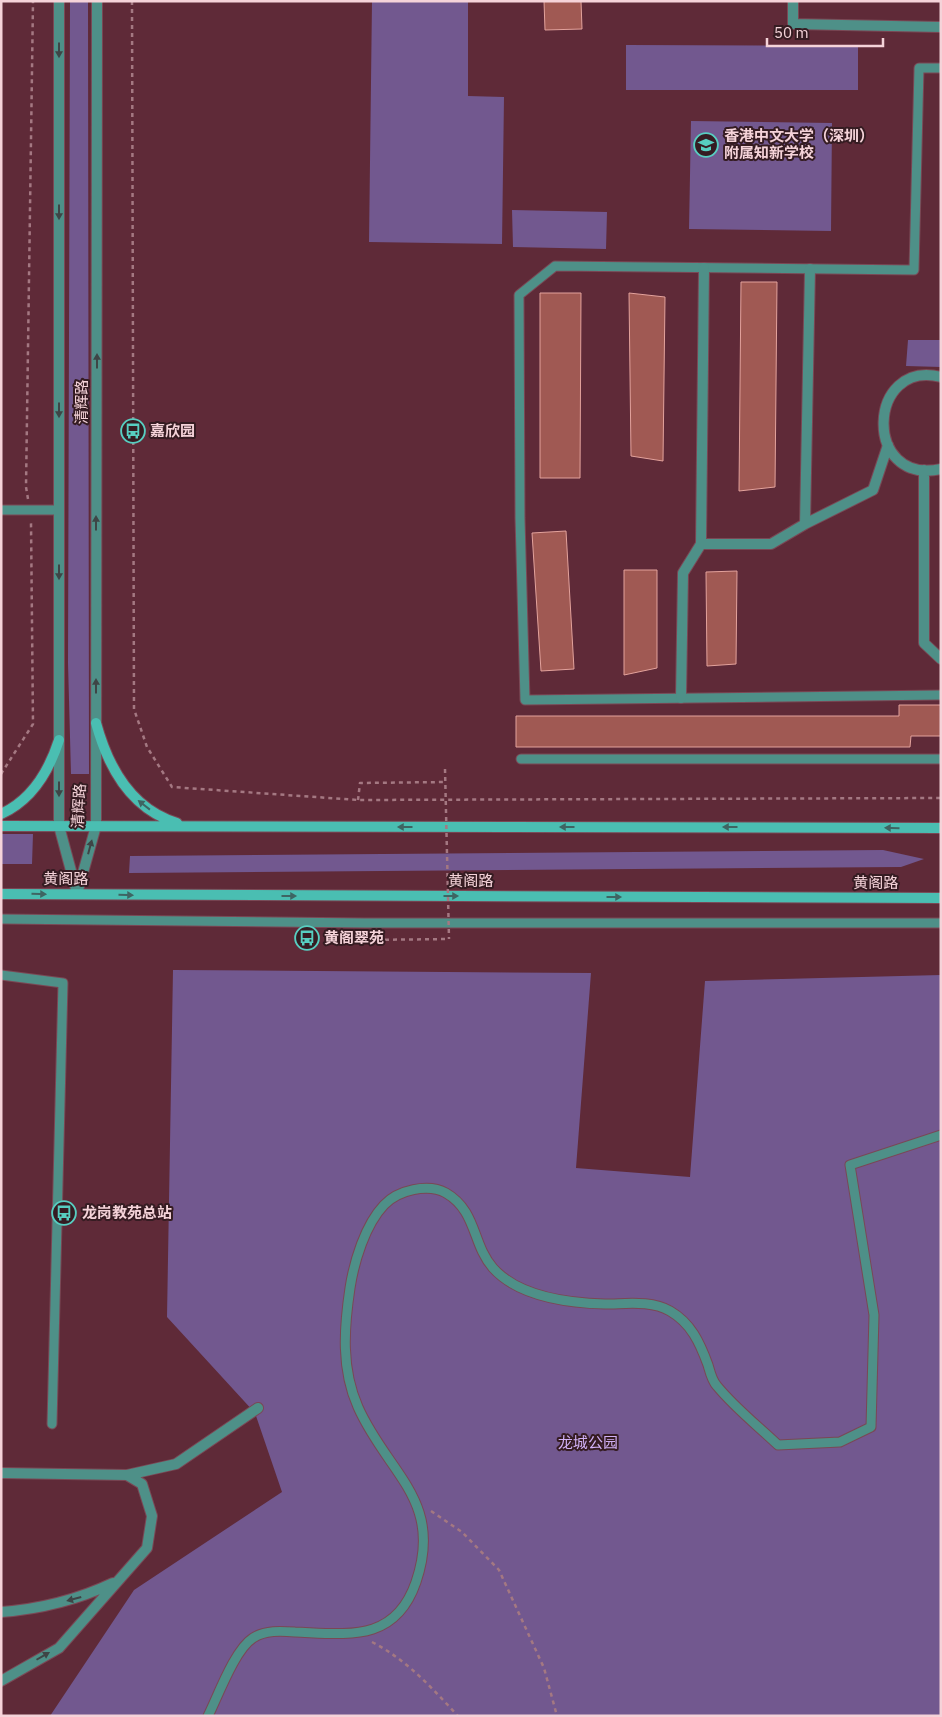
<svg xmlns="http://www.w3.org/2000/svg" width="942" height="1717" font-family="'IBM Plex Sans','Noto Sans SC',sans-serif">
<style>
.green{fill:#72588f}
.building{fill:#a05953;stroke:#e3a29c}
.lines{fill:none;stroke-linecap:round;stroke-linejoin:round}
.service-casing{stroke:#7a4855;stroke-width:11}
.pedestrian-casing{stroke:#7a4855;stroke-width:12}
.minor-casing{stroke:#7a4855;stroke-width:12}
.tertiary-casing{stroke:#7a4855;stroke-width:12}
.secondary-casing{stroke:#7a4855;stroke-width:12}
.path{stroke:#a47882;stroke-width:2.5;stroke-dasharray:4 4;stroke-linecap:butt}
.service{stroke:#4e9088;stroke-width:9}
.pedestrian{stroke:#4e9088;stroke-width:10}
.minor{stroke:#4e9088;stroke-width:10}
.tertiary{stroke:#4e9088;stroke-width:10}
.secondary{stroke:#4abeb2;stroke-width:10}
.path-bridge{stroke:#a47882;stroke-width:2.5;stroke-dasharray:4 4;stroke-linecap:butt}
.oneway{fill:#3e4546}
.oneway2{fill:#3e6563}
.labels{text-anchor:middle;stroke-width:4;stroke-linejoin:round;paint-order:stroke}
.poi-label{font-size:15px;font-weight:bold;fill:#f5d3d9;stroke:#351c22;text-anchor:start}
.street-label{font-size:15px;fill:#f5d3d9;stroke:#351c22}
.park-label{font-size:15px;fill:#d1b1f6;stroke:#351c22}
</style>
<rect width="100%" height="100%" fill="#5f2a38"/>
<!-- green -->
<path class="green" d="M70,1h18l1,773h-18l-3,-111z
M372,1h96v95l36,1 -2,147 -133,-2z
M626,45l232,1v44h-232z
M691,121l141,2 -1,108 -142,-2z
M512,210l95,2 -1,37 -93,-2z
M908,340h33v27l-35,-1z
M1,834h32l-1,30h-31z
M883,850l41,9 -23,8 -772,6 1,-17z
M173,970l418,3 -15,195 114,9 15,-196 236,-6v741h-891l84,-126 148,-98 -27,-79 -88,-96z"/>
<!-- building -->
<path class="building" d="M544,1h37l1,28 -37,1z
M741,282h36l-2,205 -36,4z
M540,293h41l-1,185h-40z
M629,293l36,4 -2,164 -32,-5z
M566,531l8,138 -33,2 -9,-138z
M624,570h33v98l-33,7z
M737,571l-1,93 -29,2 -1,-94z
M899,705h42v31h-30l-1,11h-394v-31h383z"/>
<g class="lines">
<!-- service casing -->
<g class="service-casing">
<path id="service" d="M941,68h-22l-5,202 -359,-4 -36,29 1,223 5,182 416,-5
M1,510h58
M521,759h420
M1,919l364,4h576
M1,975l62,8 -11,441
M208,1716c10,-20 27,-67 45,-78 12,-8 28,-7 42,-6 52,2 100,11 121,-50 28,-82 -29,-109 -58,-175 -17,-38 -14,-79 -8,-119 4,-26 15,-63 34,-83 14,-15 44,-22 62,-12 31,18 26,51 47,75 26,29 74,35 112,36 21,0 46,-4 65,7 21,12 30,32 38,54 2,7 4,16 9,21 18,22 41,40 61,59l62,-3 31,-15 3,-112 -24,-150 91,-30"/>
</g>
<!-- pedestrian casing -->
<g class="pedestrian-casing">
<path id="pedestrian" d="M704,268l-3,276h70l34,-20
M810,269l-5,255 68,-34 15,-45
M941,377c-74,-19 -79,109 0,92
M924,470v173l17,16
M681,698l2,-125 18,-29"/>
</g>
<!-- minor casing -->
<g class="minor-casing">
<path id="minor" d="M793,1v23l148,3
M1,1473l126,2 49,-11 82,-56
M1,1612c40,-3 76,-12 112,-29
M1,1681l58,-33 88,-100 5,-32 -10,-32 -15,-9"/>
</g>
<!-- tertiary casing -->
<g class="tertiary-casing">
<path id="tertiary" d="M59,1v825l18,67
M77,894l19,-68 1,-825"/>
</g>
<!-- secondary casing -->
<g class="secondary-casing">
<path id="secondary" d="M96,723c12,44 35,86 81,100
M1,814c31,-14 48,-43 58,-74
M1,826l940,2
M1,894l940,4"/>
</g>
<!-- path -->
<path class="path" d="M132,1l2,708 13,38 25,40 186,13 583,-2
M28,499l-2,-12 7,-486
M1,774l32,-50 -2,-202
M358,800l2,-17 86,-1
M365,936v4l84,-1
M431,1511l31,21 37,38 45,98 13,48
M372,1642c35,18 60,46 86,74"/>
<!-- service -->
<use href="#service" class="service"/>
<!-- pedestrian -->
<use href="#pedestrian" class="pedestrian"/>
<!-- minor -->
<use href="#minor" class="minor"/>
<!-- tertiary -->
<use href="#tertiary" class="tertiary"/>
<!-- secondary -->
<use href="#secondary" class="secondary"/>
<!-- path-bridge -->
<path class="path-bridge" d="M445,769l4,170"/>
</g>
<!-- one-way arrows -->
<defs><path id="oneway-solid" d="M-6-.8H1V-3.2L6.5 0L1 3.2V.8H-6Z" transform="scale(1.25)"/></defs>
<g class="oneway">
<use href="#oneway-solid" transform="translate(59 50) rotate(90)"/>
<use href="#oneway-solid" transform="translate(59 212) rotate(90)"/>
<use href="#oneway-solid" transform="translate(97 361) rotate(-90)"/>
<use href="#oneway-solid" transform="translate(59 410) rotate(90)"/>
<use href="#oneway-solid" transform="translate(96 523) rotate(-90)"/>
<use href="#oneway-solid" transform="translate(59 572) rotate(90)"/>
<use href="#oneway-solid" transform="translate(96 686) rotate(-90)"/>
<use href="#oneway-solid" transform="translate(59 789) rotate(90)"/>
<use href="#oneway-solid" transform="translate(90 847) rotate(-75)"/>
<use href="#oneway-solid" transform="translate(74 1599) rotate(165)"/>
<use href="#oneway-solid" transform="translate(43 1656) rotate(-30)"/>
</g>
<g class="oneway2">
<use href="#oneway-solid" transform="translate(144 805) rotate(-142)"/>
<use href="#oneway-solid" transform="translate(405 827) rotate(-180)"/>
<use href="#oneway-solid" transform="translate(567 827) rotate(-180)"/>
<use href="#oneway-solid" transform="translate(730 827) rotate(-180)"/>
<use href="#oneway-solid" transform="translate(892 828) rotate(-179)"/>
<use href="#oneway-solid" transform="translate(39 894) rotate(1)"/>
<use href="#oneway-solid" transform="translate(126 895) rotate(1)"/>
<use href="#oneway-solid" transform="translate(289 896)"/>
<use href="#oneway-solid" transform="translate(451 896)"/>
<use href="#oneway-solid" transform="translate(614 897)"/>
</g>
<!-- icons -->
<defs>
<g id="school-ring" transform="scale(1.25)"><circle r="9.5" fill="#351c22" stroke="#57cec1" stroke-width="1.5"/><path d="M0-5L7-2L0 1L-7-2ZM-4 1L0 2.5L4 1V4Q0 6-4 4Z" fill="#57cec1"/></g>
<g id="bus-ring" transform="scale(1.25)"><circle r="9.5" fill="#351c22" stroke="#57cec1" stroke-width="1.5"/><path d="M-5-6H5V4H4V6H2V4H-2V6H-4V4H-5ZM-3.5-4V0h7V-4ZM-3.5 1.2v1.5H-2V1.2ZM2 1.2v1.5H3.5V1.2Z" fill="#57cec1"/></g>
</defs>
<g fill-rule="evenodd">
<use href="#school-ring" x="706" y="145"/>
<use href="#bus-ring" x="133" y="431"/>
<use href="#bus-ring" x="307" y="938"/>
<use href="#bus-ring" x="64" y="1213"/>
</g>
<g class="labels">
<!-- poi labels -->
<g class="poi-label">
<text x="724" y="141">香港中文大学（深圳）<tspan x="724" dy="17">附属知新学校</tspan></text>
<text x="150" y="436">嘉欣园</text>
<text x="324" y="943">黄阁翠苑</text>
<text x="82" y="1218">龙岗教苑总站</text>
</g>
<!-- street labels -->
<g class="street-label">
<text transform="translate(82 402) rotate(-90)" y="5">清辉路</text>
<text transform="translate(79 806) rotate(-87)" y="5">清辉路</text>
<text x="66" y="884">黄阁路</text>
<text x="471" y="886">黄阁路</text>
<text x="876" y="888">黄阁路</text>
</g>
<!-- park labels -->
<g class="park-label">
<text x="588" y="1448">龙城公园</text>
</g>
</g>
<!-- border -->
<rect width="942" height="1717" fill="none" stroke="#f5d3d9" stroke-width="5"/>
<!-- scale -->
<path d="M767 38v8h116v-8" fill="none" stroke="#f5d3d9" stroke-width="2.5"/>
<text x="774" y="38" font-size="15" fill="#f5d3d9" stroke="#351c22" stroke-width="4" paint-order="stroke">50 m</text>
</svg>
